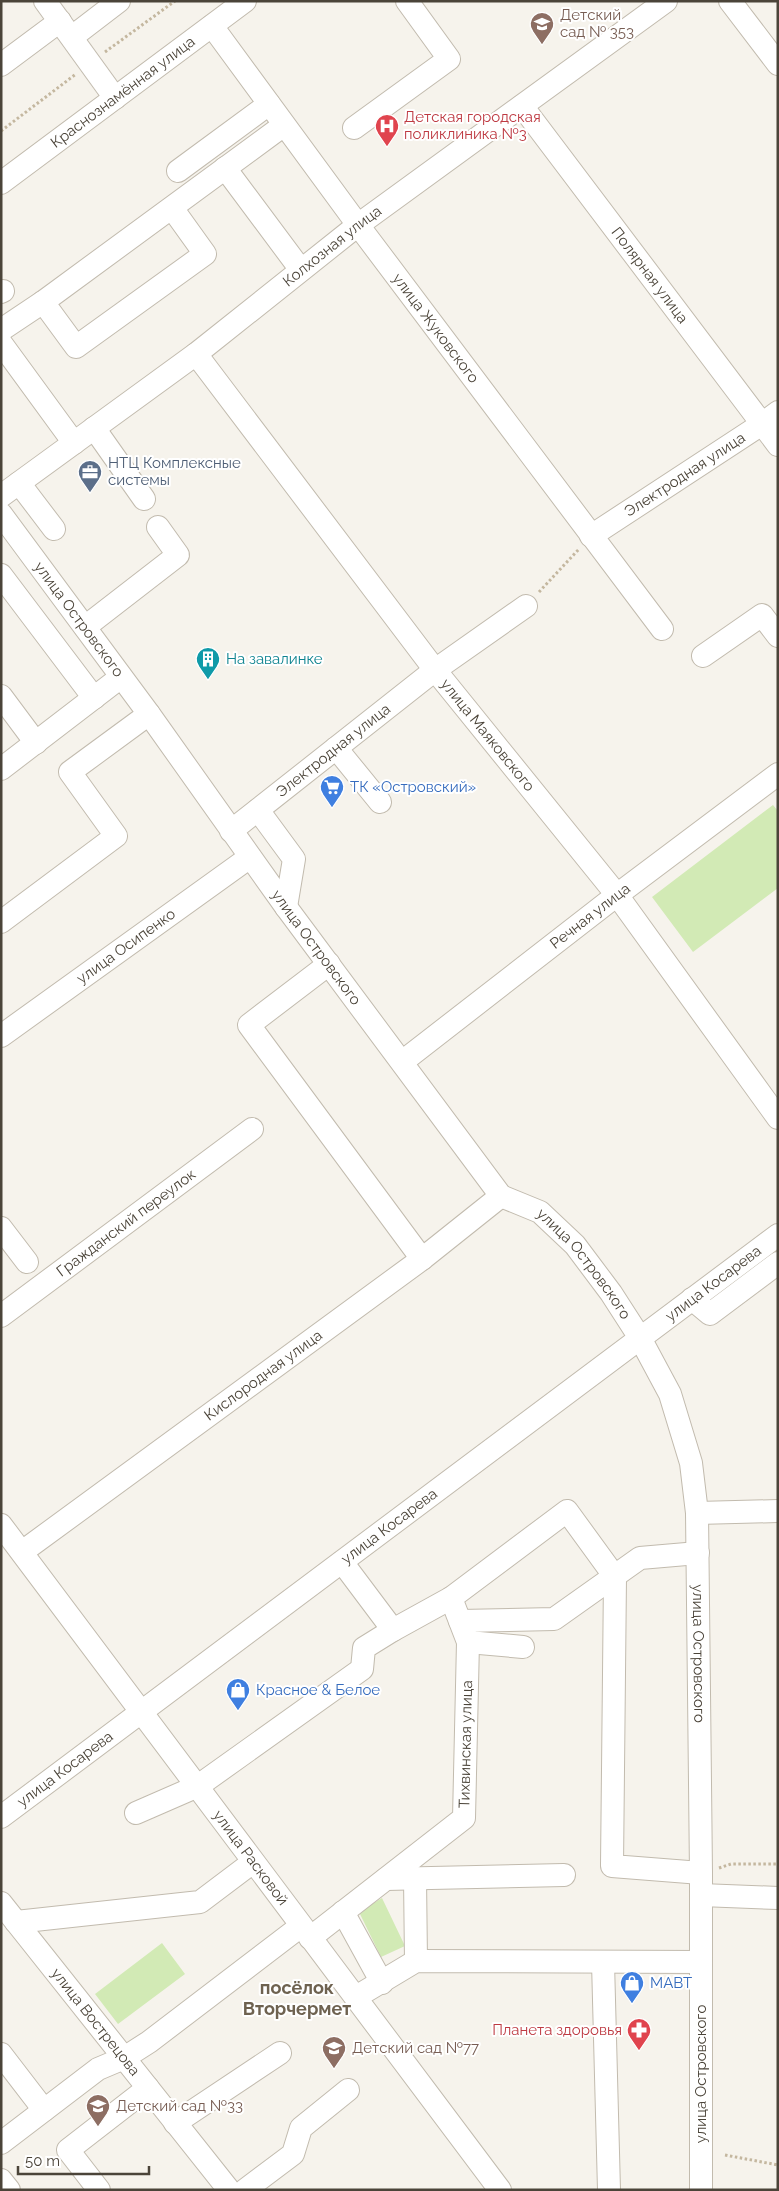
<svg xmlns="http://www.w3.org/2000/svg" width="779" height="2191" font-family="Raleway,sans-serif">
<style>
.green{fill:#d2eab5}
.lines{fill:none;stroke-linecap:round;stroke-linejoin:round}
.minor-casing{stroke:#c2bbae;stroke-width:24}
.path{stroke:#c4b79f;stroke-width:3;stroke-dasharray:2.5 2.5;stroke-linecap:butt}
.minor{stroke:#fff;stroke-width:22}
.labels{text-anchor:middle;stroke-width:4;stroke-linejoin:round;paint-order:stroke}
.education-label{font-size:15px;fill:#785e54;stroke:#fff;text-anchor:start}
.street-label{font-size:15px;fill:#4b4439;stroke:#fff}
.health-label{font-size:15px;fill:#be3a42;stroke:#fff;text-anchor:start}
.service-label{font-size:15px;fill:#4e5e75;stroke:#fff;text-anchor:start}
.culture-label{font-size:15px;fill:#0d838f;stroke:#fff;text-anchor:start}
.shop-label{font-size:15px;fill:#366cbe;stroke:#fff;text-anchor:start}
.quarter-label{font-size:18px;font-weight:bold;fill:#6e6250;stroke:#fff}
</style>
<rect width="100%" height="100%" fill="#f6f3ec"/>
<!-- green -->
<path class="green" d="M773,805l5,6v77l-85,64 -41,-55z
M382,1898l23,48 -24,11 -22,-45z
M162,1943l23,31 -67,50 -23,-30z"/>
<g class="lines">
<!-- minor casing -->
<g class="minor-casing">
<g id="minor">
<path d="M45,1l70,97"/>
<path d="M730,1l48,63"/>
<path id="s1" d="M212,26l146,199 304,404"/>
<path d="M72,37l47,-36"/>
<path d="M1,65l59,-44"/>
<path id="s2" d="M522,106l256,339"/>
<path d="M354,128l95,-69 -42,-58"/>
<path d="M225,168l76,102"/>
<path d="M178,171l91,-67"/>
<path id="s3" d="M1,183l244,-182"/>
<path d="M172,208l33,46 -129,93 -33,-45 241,-177"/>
<path d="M1,292l2,-1"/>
<path d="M1,330l42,-28"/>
<path d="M1,343l73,100"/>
<path id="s4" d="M196,354l239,316 182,225 161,223"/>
<path d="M94,428l50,71"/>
<path d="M19,483l35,46"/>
<path id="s5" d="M1,496l195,-142 162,-129 308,-224"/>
<path id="s6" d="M1,514l148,200 137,193 215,289 39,16 35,33 36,48 29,45 30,56 21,69 6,50 4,360v317"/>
<path id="s7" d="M591,536l171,-112 16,-12"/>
<path d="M1,575l93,123"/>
<path d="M85,627l93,-72 -20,-28"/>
<path d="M703,656l59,-41 16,21"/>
<path d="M1,696l35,47"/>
<path d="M336,748l44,54"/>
<path d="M1,769l120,-92"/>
<path d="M258,810l36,49 -8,48"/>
<path id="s8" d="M231,831l204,-161 91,-64"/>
<path d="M1,922l115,-86 -46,-64 79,-58"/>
<path d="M329,964l-80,61 173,234"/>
<path id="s9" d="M1,1036l249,-179"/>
<path id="s10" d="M402,1062l215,-167 161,-121"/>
<path d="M1,1228l26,34"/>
<path d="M692,1299l18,15 68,-51"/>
<path id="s11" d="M1,1316l251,-187"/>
<path d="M697,1513l81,-2"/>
<path id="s12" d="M1,1525l499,665"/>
<path id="s13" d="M22,1552l400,-293 79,-63"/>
<path d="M342,1562l51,68 58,-32 116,-87 48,66 -3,289 89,7"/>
<path d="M460,1621l94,-2 86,-61 58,-5"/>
<path d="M468,1642l55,5"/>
<path d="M136,1813l62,-27 164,-117 2,-21 29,-18"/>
<path id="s14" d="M1,1817l777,-582"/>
<path d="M415,1878l1,83"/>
<path d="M386,1879l178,-4"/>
<path d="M701,1895l77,3"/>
<path id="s15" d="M1,1903l228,287"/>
<path d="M343,1912l39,71"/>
<path d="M16,1922l184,-20 53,-40"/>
<path id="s16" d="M310,1938l154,-120 4,-176 -17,-44"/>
<path d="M603,1962l6,228"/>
<path d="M356,1997l60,-36 285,1"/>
<path d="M1,2054l43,56"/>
<path d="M175,2123l105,-70"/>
<path d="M1,2143l97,-74 26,-11 25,-16 152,-116"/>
<path d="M1,2180l8,10"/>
<path d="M99,2190l-31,-40 80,-62"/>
<path d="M245,2190l48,-36 8,-26 47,-38"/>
</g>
</g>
<!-- path -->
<path class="path" d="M105,52l70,-51
M1,131l75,-57
M539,592l40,-43
M719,1868l12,-4h47
M725,2155l53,10"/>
<!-- minor -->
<use href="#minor" class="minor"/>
</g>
<!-- icons -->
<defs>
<g id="school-pin" transform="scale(1.25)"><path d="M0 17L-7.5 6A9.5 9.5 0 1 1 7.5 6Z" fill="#8d6e63" stroke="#fff"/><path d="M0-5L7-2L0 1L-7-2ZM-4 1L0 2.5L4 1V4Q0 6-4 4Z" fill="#fff"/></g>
<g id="hospital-pin" transform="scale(1.25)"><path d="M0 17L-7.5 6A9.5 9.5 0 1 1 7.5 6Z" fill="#e0444e" stroke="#fff"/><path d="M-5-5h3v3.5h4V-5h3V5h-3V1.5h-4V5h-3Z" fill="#fff"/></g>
<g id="office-pin" transform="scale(1.25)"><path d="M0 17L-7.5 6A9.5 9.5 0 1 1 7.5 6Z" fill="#5c6f8a" stroke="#fff"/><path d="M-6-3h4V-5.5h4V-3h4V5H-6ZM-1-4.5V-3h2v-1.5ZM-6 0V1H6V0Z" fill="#fff"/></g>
<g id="building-pin" transform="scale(1.25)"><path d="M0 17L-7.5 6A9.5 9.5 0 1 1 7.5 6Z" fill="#0f9aa8" stroke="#fff"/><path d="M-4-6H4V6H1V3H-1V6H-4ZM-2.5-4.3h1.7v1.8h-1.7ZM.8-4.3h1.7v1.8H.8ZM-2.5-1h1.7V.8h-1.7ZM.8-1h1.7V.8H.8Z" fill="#fff"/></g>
<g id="supermarket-pin" transform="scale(1.25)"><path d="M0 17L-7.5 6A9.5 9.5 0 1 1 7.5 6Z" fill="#3f7fe0" stroke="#fff"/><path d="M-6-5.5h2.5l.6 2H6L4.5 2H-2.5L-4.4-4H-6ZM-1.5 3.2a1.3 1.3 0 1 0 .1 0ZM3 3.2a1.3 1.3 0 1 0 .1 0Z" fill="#fff"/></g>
<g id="shop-pin" transform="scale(1.25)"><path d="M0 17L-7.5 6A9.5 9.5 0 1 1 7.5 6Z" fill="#3f7fe0" stroke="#fff"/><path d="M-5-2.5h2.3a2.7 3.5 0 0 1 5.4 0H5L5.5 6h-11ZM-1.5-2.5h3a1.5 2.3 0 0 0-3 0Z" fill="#fff"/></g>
<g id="pharmacy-pin" transform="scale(1.25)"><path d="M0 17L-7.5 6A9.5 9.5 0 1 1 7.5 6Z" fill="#e0444e" stroke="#fff"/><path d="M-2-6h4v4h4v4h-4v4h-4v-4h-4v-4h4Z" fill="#fff"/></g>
</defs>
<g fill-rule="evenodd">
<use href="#school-pin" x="542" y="24"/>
<use href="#hospital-pin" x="387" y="126"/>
<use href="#office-pin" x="90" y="472"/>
<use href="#building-pin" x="208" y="659"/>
<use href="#supermarket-pin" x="332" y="787"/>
<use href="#shop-pin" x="238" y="1690"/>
<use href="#shop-pin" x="632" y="1983"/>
<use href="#pharmacy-pin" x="639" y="2030"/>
<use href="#school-pin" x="334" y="2048"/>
<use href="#school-pin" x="98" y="2106"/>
</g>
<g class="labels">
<!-- education labels -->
<g class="education-label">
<text x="560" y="20">Детский<tspan x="560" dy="17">сад № 353</tspan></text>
<text x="352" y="2053">Детский сад №77</text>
<text x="116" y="2111">Детский сад №33</text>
</g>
<!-- street labels -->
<g class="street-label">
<text dy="5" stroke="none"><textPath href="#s3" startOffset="152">Краснознамённая улица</textPath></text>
<text dy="5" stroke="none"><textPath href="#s5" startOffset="415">Колхозная улица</textPath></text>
<text dy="5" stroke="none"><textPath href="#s2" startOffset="212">Полярная улица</textPath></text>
<text dy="5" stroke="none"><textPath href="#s1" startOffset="376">улица Жуковского</textPath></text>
<text dy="5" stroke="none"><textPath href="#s7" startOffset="112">Электродная улица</textPath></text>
<text dy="5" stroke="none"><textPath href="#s6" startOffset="131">улица Островского</textPath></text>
<text dy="5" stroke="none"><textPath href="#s4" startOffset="480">улица Маяковского</textPath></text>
<text dy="5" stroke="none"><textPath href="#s8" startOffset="130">Электродная улица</textPath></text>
<text dy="5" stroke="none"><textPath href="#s10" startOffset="238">Речная улица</textPath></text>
<text dy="5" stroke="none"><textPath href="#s9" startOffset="154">улица Осипенко</textPath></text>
<text dy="5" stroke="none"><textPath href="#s6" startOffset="536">улица Островского</textPath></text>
<text dy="5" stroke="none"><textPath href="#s11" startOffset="156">Гражданский переулок</textPath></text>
<text dy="5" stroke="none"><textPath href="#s6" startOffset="956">улица Островского</textPath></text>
<text dy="5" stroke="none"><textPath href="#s14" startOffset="890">улица Косарева</textPath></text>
<text dy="5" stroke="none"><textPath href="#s13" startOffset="299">Кислородная улица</textPath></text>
<text dy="5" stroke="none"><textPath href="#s14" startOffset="485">улица Косарева</textPath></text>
<text dy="5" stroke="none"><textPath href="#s6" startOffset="1376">улица Островского</textPath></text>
<text dy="5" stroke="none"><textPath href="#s16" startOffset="269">Тихвинская улица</textPath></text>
<text dy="5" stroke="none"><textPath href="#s14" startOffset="80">улица Косарева</textPath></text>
<text dy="5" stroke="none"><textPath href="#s12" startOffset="416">улица Расковой</textPath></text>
<text dy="5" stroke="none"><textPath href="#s15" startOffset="152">улица Вострецова</textPath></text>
<text transform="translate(701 2074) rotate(-90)" y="5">улица Островского</text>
</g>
<!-- health labels -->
<g class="health-label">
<text x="404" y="122">Детская городская<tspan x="404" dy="17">поликлиника №3</tspan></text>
<text x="622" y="2035" text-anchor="end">Планета здоровья</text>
</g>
<!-- service labels -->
<g class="service-label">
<text x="108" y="468">НТЦ Комплексные<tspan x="108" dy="17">системы</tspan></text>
</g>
<!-- culture labels -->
<g class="culture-label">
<text x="226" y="664">На завалинке</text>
</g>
<!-- shop labels -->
<g class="shop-label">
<text x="350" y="792">ТК «Островский»</text>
<text x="256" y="1695">Красное &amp; Белое</text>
<text x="650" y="1988">МАВТ</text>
</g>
<!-- quarter labels -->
<g class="quarter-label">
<text x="297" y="1994">посёлок<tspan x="297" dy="21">Вторчермет</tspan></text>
</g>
</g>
<!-- border -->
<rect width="779" height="2191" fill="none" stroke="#4b4439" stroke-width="5"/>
<!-- scale -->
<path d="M18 2166v8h131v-8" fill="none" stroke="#4b4439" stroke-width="2.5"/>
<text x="25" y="2166" font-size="15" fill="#4b4439" stroke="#ffffff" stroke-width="4" paint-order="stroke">50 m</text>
</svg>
